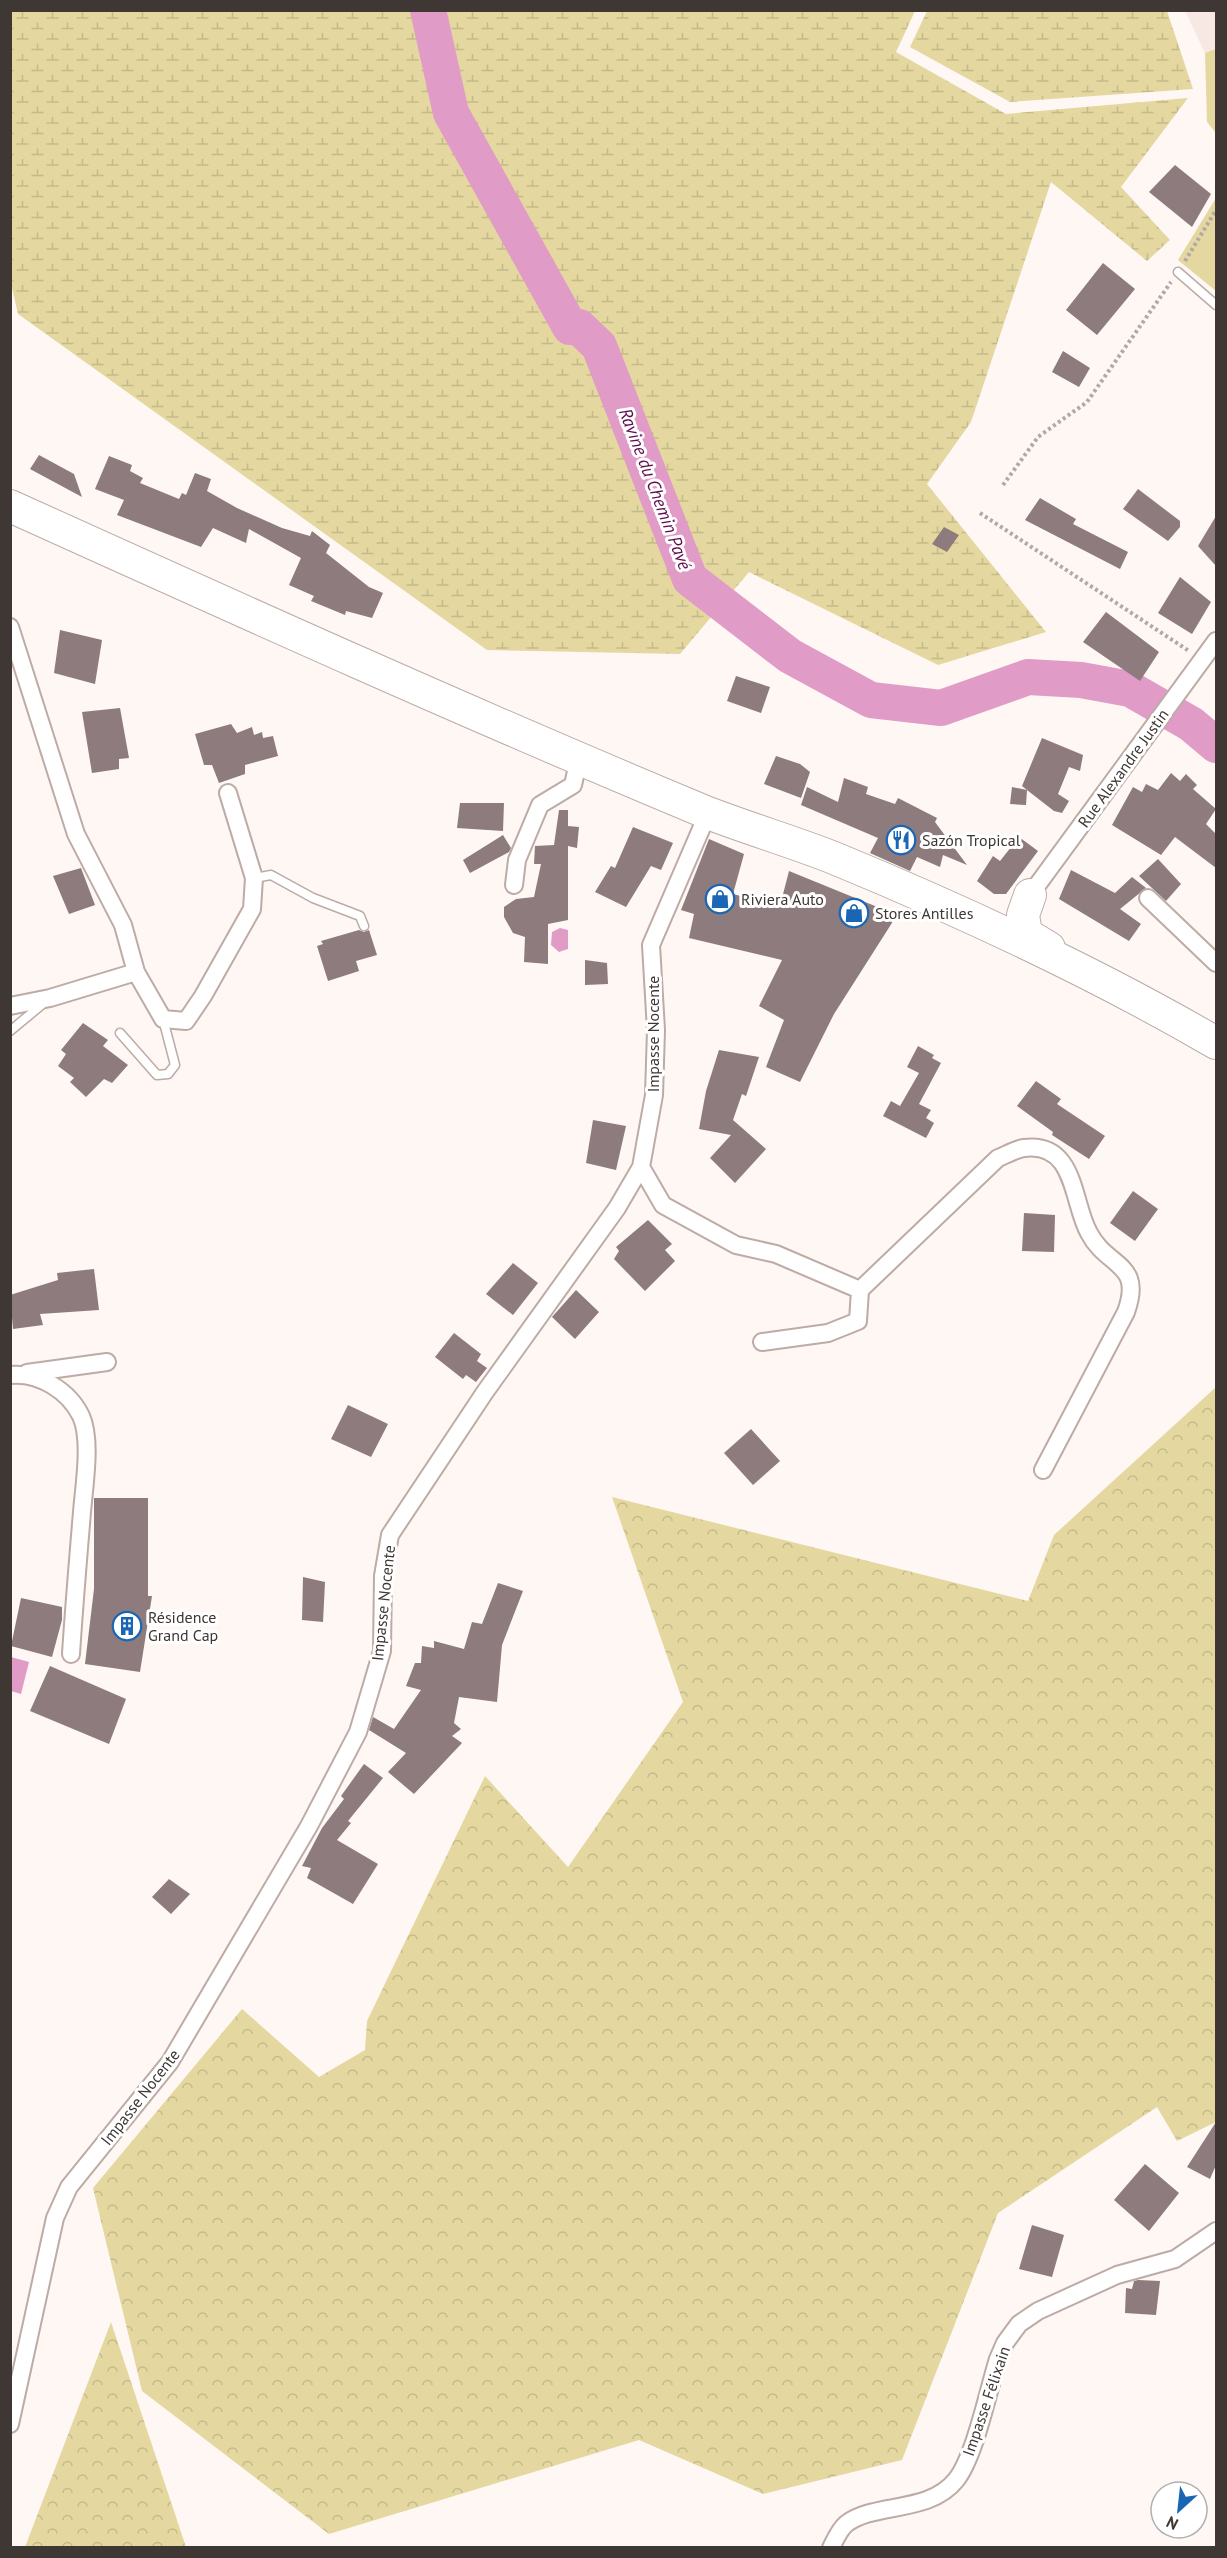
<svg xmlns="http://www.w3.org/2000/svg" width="1227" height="2558" font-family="'PT Sans',sans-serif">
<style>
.built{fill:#f8e8e3}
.green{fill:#e4d8a0}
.forest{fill:url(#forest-crowns)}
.wetland{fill:url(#wetland-marsh)}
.water{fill:#e19bc7}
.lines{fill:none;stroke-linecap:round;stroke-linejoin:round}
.river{stroke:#e19bc7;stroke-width:36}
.building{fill:#8d7b7d}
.lane-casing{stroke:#bdaba5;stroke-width:11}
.street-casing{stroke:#bdaba5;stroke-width:20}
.highway-casing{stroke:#bdaba5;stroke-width:34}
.path{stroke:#b0a9a6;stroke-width:4;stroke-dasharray:3 3;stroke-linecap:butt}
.lane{stroke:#fff;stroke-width:8}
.street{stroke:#fff;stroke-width:16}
.highway{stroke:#fff;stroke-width:32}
.labels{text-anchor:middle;stroke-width:6;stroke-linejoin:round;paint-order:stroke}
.street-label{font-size:16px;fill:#3e3734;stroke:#fff}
.poi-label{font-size:16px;fill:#3e3734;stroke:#fff;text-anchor:start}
.water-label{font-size:18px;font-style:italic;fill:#5f0d4a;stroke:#fff}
</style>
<defs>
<pattern id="forest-crowns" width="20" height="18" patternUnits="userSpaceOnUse" patternTransform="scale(1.5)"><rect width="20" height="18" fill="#e4d8a0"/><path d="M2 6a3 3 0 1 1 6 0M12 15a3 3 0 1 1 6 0" fill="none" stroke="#c5ba8a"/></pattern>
<pattern id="wetland-marsh" width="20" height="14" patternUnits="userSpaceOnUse" patternTransform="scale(1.5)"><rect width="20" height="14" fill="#e4d8a0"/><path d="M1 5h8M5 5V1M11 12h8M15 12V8" fill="none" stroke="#c5ba8a"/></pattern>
</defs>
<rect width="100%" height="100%" fill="#fef7f4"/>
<!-- built -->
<path class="built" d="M1185,11h31v38l-11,4z"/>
<!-- green -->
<path class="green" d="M1216,49v84l-9,-11 -2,-69z
M1216,198v93l-38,-31z"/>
<!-- forest -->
<path class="forest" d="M1216,1387v735l-39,19 -20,-34 -159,106 -96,247 -139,34 -124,-54 -310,94 -187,-143 -49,-203 149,-179 77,68 46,-27 2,-29 118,-245 83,91 115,-165 -71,-205 416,104 26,-66z
M111,2322l75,225h-161z"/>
<!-- wetland -->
<path class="wetland" d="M10,11h905l-19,41 110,62 182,-16 -67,89 49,53 -23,21 -96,-79 -80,240 -44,62 119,148 -108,33 -189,-93 -69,82 -193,-4 -469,-336 -8,-35z
M927,11h240l26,78 -183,13 -100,-55z"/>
<!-- water -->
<path class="water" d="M560,928l8,2v19l-9,3 -8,-7 1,-13z
M11,1657l18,5 -8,32 -10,-3z"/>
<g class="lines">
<!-- river -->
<path class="river" d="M428,10l23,103 119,214h9l20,19 91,233 100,77 81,44 70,8 87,-31 53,3 49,9 61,35 25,21"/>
</g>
<!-- building -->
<path class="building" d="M1175,165l36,29 -19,33 -43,-35z
M1103,263l32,26 -38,46 -31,-25z
M1063,351l27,17 -11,19 -27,-15z
M39,455l35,19 8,23 -52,-28z
M109,456l23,9 -2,6 13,7 -3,5 39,16 3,-6 4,2 9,-22 16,6 -4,12 30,17 45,20 28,8 2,-5 18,14 -4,8 43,34 14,6 -11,25 -26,-7 -1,4 -34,-14 3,-5 -25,-11 12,-27 -52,-29 -3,14 -33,-15 -12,19 -84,-32 7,-15 -29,-11z
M1138,489l42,32v6l-12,14 -45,-32z
M1040,498l36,21 -3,5 55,28 -8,17 -95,-49z
M1216,516v50l-18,-20z
M944,527l15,8 -12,17 -15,-8z
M1180,577l31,25 -19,32 -34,-21z
M1106,612l53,40 -19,29 -57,-39z
M60,630l42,10 -7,44 -41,-11z
M736,676l34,11 -9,26 -34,-12z
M120,708l9,50 -10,1v10l-27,4 -10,-61z
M231,724l6,9 15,-6 2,8 8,-3 1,6 10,-2 5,20 -33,9v9l-26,9 -7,-18h-8l-9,-31z
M1042,738l41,17 -3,16 -11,-4 -11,27 11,7 -7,12 -8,-2 -27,-21 -1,15 -16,-1 2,-17 15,3 -5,-4z
M776,756l24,8 10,8 -9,26 -37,-14z
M1171,773l9,8 6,-7 11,11 -4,4 23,20 -10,15 10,10v34l-41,-31 -14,18 -49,-30 21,-38 9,5 4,-8 12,6z
M844,778l24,9 -2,7 29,10 3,-6 39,20 -2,4 32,43 -24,-10 -3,12 -23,-10 -7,14 -40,-18 8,-15 -77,-33 6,-18 31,15z
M460,803h44l-1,28 -46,-3z
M559,810h9v16l11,1 -2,21 -9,-2v74l-20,4v40l-24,-2 1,-25 -12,-4 -9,-16v-10l12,-8 18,-2 7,-33h-7l1,-18 19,-1z
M633,827l40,16 -12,27 -10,-4 -25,41 -31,-15 16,-26 4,2z
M503,835l8,13 -2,4 -39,21 -7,-13z
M1019,837l19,14 -32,43h-12l-17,-13 16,-25 7,5z
M709,839l35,15 -11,40 47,12 9,-35 108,44 -63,99 -34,68 -34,-15 18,-47 -25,-14 23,-46 -93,-22 5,-24 -13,-4z
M1158,859l23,25 -15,17 -27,-25z
M81,868l14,37 -26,9 -16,-38z
M1071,870l44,23 17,-16 14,11 -26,21 21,15 -12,17 -70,-42z
M359,930l5,2 5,-2 8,25 -21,6 3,10 -31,10 -11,-35 6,-2 -2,-3z
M585,960l22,3 1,21 -23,1z
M83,1023l25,17 -5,6 25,19 -16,18 -8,-4 -18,18 -16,-15 4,-4 -16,-12 8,-12 -5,-4z
M918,1046l16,9 -2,3 9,5 -22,41 12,6 -5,8 8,5 -8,15 -43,-22 8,-15 9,5 19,-33 -12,-6z
M719,1050l40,7 -13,39 -4,-2 -9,26 33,29 -31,34 -25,-25 21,-23 -32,-6 7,-38z
M1036,1081l25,18 -4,5 48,32 -16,23 -37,-24 1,-3 -36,-26z
M593,1120l33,6 -10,44 -30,-7z
M1133,1191l25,18 -23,32 -25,-18z
M1024,1213l31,2 -1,37 -32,-1z
M648,1220l24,24 -7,6 10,11 -30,30 -31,-32 5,-8 -3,-4z
M513,1263l25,20 -25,32 -27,-21z
M94,1269l5,41 -59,4 3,11 -30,4 -3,-34 48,-15 -1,-7z
M576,1290l23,22 -24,27 -23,-22z
M454,1333l27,21 -4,7 10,7 -11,14 -10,-7 -3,4 -28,-22z
M348,1405l40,19 -17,33 -40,-18z
M751,1429l29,32 -27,24 -29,-32z
M94,1498h54v98h4l-12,76 -55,-8 9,-75z
M303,1577l22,5 -2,40 -21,-2z
M498,1583l25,8 -21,54 -5,57 -38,-5 -5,26 7,6 -9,7 10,7 -48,51 -26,-22 18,-19 -37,-23 4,-13 21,12 27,-39 -15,-4 9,-23h6l1,-17 12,2v-7l30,8 8,-27 10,2z
M21,1598l41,9v13l-10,37 -41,-11z
M50,1666l76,33 -17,45 -79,-33z
M364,1764l19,14 -35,43 3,2 -14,17 41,24 -25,40 -46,-26 4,-10 -9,-2 20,-38 22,-29 -3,-3z
M169,1879l21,15 -19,20 -19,-17z
M1216,2122v43l-6,14 -23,-12z
M1145,2164l34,29 -30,38 -35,-31z
M1032,2225l32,10 -12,42 -33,-8z
M1138,2280l22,1 -4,34 -31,-2 1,-25 6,1 2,-8z"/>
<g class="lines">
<!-- lane casing -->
<g class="lane-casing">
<path id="lane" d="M1178,272l38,33
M254,878l17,-3 42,23 47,18 4,10
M10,1031l35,-29
M120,1033l37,42 11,-1 7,-9 -12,-46"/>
</g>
<!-- street casing -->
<g class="street-casing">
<path id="street" d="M10,627l66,207 47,91 13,47 27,47 23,2 17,-25 49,-87 2,-31 -26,-85
M514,885l3,-25 23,-55 33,-20 6,-27
M1030,895l186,-254
M1148,898l68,65
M10,1006l40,-8 86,-26
M641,1167l22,38 73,40 40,9 84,36 -2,31 -30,12 -66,9
M860,1290l138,-132c8,-3 18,-9 26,-10 52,-7 48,55 65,85 18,35 55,29 37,79l-83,158
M27,1373l80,-11
M10,1375c29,-3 59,16 71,41 11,24 3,70 1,96 -4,48 -8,95 -11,142
M10,2424l45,-206 14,-31 101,-125 139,-236 49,-94 24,-81 1,-75 7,-41 95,-143 132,-184 24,-41 13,-72 2,-65 -5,-85 57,-132
M831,2548c4,-8 8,-18 15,-24 28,-22 83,-10 110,-44 19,-24 32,-89 42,-121l7,-16 14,-19 19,-13 79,-36 58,-16 41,-28"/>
</g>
<!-- highway casing -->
<g class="highway-casing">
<path id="highway" d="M10,506c230,104 460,208 693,305 43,17 88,30 131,47 131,54 260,114 382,185
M1030,895l-7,20 3,19 23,14"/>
</g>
<!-- path -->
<path class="path" d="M1185,261l31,-51
M1003,485l35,-48 49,-35 84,-120
M980,513l209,138"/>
<!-- lane -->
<use href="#lane" class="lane"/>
<!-- street -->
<use href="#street" class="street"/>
<!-- highway -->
<use href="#highway" class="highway"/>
</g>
<!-- icons -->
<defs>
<g id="restaurant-ring" transform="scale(1.5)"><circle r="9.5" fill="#fff" stroke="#1a66b5" stroke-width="1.5"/><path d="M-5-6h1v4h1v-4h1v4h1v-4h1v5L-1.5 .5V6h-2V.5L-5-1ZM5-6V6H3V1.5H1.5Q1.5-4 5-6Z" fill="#1a66b5"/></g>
<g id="shop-ring" transform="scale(1.5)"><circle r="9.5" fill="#fff" stroke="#1a66b5" stroke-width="1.5"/><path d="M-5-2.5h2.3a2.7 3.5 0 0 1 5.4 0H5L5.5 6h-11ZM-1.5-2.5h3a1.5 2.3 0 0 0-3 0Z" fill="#1a66b5"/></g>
<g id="building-ring" transform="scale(1.5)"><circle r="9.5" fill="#fff" stroke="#1a66b5" stroke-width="1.5"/><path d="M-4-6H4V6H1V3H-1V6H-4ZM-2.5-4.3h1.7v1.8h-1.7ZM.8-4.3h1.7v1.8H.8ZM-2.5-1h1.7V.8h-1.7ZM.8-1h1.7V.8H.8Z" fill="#1a66b5"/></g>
</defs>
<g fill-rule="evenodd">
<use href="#restaurant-ring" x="901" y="840"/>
<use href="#shop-ring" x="720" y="899"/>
<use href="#shop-ring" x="854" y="913"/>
<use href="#building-ring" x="127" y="1626"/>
</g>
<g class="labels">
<!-- street labels -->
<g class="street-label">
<text transform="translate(1123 768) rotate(-54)" y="6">Rue Alexandre Justin</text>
<text transform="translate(653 1034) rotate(-90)" y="6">Impasse Nocente</text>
<text transform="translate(383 1603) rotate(-84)" y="6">Impasse Nocente</text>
<text transform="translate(140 2097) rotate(-52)" y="6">Impasse Nocente</text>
<text transform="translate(986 2401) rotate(-71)" y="6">Impasse Félixain</text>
</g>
<!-- poi labels -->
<g class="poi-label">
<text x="922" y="846">Sazón Tropical</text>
<text x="741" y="905">Riviera Auto</text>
<text x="875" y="919">Stores Antilles</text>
<text x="148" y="1623">Résidence<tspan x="148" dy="18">Grand Cap</tspan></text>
</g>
<!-- water labels -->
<g class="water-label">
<text transform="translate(655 489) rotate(69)" y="6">Ravine du Chemin Pavé</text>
</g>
</g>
<!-- border -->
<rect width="1227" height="2558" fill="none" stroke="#3e3734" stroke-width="24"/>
<!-- north arrow -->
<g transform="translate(1179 2510) rotate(207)"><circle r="28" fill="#ffffff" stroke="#b2afae" stroke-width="1.5"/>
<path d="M0-4.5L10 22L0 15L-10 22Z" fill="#1a66b5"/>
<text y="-9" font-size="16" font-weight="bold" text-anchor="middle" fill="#3e3734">N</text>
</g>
</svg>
